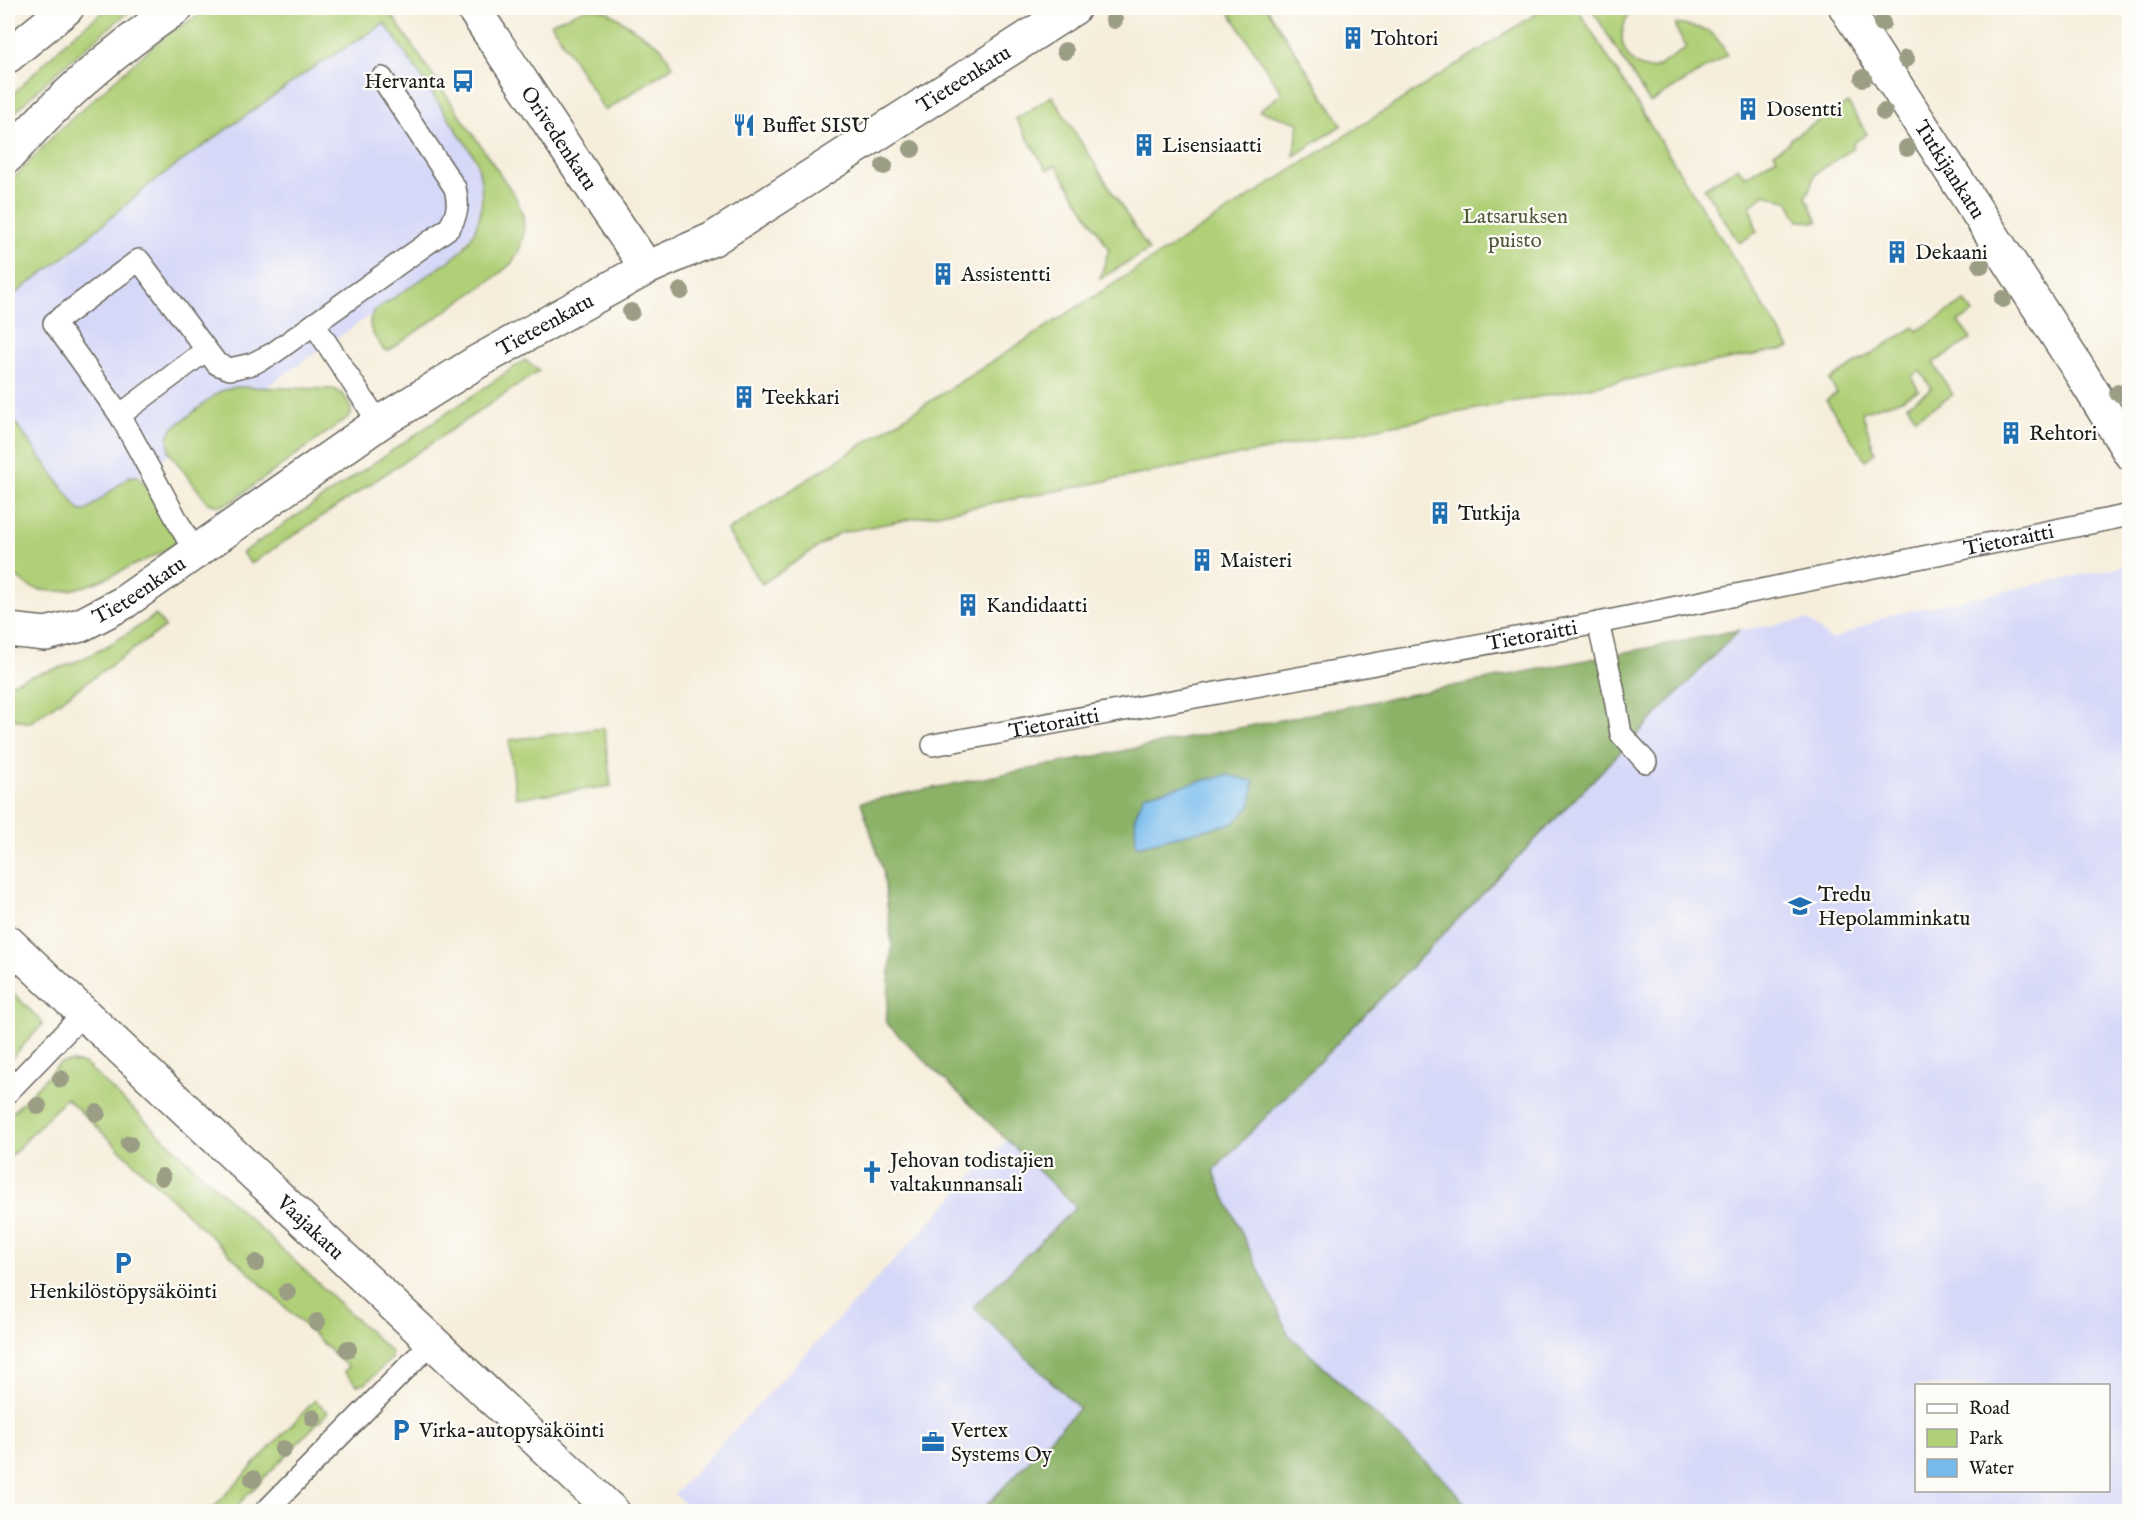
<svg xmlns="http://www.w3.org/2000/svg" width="2137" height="1519" font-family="'IM FELL English',serif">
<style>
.built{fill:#d6d8f8;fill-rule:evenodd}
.green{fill:#b0d078;stroke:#66764a;stroke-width:1.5}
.forest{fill:#8cb268;stroke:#546742;stroke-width:1.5}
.water{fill:#77bbed;stroke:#4a6c84;stroke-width:1.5}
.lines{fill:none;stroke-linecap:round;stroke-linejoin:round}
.service-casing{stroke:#68665f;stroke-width:24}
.minor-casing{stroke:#68665f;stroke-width:36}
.tertiary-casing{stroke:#68665f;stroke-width:36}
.primary-casing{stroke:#68665f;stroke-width:36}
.service{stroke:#fff;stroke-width:21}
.minor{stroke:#fff;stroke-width:33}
.tertiary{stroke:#fff;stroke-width:33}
.primary{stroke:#fff;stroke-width:33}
.tree{fill:#9b9d84}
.labels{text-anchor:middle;stroke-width:4.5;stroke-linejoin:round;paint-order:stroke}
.poi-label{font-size:21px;fill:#1c1c1c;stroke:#fdfcf7;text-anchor:start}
.street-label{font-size:21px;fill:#1c1c1c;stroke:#fdfcf7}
.park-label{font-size:21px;fill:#505b3c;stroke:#fdfcf7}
</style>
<rect width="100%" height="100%" fill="#fdfcf7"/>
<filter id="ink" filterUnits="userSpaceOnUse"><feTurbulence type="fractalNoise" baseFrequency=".0167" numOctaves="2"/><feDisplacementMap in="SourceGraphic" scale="12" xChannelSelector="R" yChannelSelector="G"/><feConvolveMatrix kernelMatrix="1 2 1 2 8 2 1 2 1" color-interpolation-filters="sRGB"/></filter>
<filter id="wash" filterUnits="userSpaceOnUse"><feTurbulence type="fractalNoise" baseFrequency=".008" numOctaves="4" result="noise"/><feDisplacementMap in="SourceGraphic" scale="24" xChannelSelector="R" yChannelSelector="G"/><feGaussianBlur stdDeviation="1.35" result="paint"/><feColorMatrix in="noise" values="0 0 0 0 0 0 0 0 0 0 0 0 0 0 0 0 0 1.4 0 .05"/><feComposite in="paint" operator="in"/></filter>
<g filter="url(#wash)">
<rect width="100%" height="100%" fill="#f6eedb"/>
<!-- built -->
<path class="built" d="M385,23l83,123 14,33 -4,45 -21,31 -319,221 -52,35h-6l-72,-98v-114l59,-44 83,-71 161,-115z
M2129,565v946h-657l-27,-31 -156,-145 -77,-164 527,-541 69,-10 23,20 59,-25zM1916,1386h192v104h-192z
M1007,1140l69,67 -103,100 106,100 -96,102 2,2h-293l-18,-17z"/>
<!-- green -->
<path class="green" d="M108,8h26c-44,35 -88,71 -126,112v-20l7,-8 58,-57z
M210,8h177l128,188 8,19 1,18 -5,18 -8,13 -17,14 -106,73 -4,-1c-9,-13 -20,-23 -10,-39 18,-12 36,-24 54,-36 10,-7 21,-13 30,-21 27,-27 28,-61 18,-95l-91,-136 -74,46 -161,115 -83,71 -59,44v-115l50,-53 105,-94z
M588,8l19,3 53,35 13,20 -68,45 -54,-88z
M1232,8h35l75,117 -48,31 5,-33 -40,-12 23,-18 -54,-83z
M1545,8h32l213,340 -951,185 -77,51 -35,-53z
M1591,8h44c-23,20 -14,62 19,61l33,-21 -11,-19v-5c31,6 35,1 51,31l-77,48z
M1052,96l97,154 -49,29 9,-30 -53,-84 -9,5 -31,-51z
M1848,103l19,31 -14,9 1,5 -38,25 -10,24 12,25 -19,-1 -11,-20 -23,-7 -15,12 7,26 -18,11 -35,-55 34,-21 7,10 32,-20 -3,-4 16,-11 1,-4z
M1965,301l8,12 -15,9 13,17 -38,24 20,32 -37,23 -9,-13 25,-16 -12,-18 -9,6 8,13 -17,9 -40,13 13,41 -10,7 -39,-60 11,-7 -8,-13 85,-53 3,4z
M525,360l14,11 -288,193 -9,-11z
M235,387l99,2c10,5 18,14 17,26l-120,87c-9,4 -14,4 -23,1l-39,-51 -1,-16 4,-7 47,-37z
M8,413l72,98h6l44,-35h8l39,51 1,12 -3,5c-12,9 -27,15 -41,21 -30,15 -71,36 -105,21 -8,-4 -15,-11 -21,-17z
M156,615l9,12 -136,96 -15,-4 -6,-5 1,-29c20,-12 45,-13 66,-23 29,-12 55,-30 81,-47z
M604,728l7,58 -95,12 -7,-58z
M8,988l33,33 1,4 -34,37z
M71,1062l14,2 306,288v7l-26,25 -8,1 -13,-13 4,-5 -282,-269 -58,61v-42l52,-54z
M315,1400l13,12 -96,99h-22z"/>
<!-- forest -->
<path class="forest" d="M1739,630l-526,541 76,164 156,145 27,31 -487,1 -2,-3 96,-101 -106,-101 103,-100 -190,-184 6,-77 -9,-76 -22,-68z"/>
<!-- water -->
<path class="water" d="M1227,775l27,6 -3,24 -17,18 -98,23 -1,-29 9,-22z"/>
</g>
<g filter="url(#ink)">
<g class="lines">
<!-- service casing -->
<g class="service-casing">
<g id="service">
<path d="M314,324l65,99"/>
<path d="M120,415l85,-64"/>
<path d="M195,553l-75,-138 -66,-92 85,-63 78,104 13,5 22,-5 20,-10 177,-126c9,-14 10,-24 6,-40l-73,-110"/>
<path d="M1598,623l15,64 8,47 25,28"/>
<path id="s1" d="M933,745l665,-122 532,-108"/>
<path d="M8,1092l76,-79"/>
<path d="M265,1512l168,-171"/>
</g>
</g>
<!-- minor casing -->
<g class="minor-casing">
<g id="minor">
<path id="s2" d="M1846,8l235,365 49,80"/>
<path id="s3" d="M8,942l605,570"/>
</g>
</g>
<!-- tertiary casing -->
<g class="tertiary-casing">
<g id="tertiary">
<path id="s4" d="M473,8l126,190 48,70"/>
<path id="s5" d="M8,630l38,4 35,-9 42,-22 256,-180 98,-61 170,-94 66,-29 361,-231"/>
</g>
</g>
<!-- primary casing -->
<g class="primary-casing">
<path id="primary" d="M8,56l59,-48
M8,156c49,-56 107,-106 168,-148"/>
</g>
<!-- service -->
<use href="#service" class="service"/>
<!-- minor -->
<use href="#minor" class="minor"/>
<!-- tertiary -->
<use href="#tertiary" class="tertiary"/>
<!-- primary -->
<use href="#primary" class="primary"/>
</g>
<!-- trees -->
<g class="tree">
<circle cx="1114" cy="20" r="9"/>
<circle cx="1882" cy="23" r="9"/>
<circle cx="1065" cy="51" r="9"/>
<circle cx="1906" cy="59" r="9"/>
<circle cx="1863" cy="78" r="9"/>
<circle cx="1884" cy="112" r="9"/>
<circle cx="1907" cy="148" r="9"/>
<circle cx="912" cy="149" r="9"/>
<circle cx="884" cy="166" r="9"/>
<circle cx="1981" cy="265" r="9"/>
<circle cx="681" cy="291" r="9"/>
<circle cx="2003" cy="299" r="9"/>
<circle cx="631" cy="312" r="9"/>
<circle cx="2118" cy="393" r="9"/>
<circle cx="61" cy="1079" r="9"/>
<circle cx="38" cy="1106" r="9"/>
<circle cx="97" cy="1113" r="9"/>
<circle cx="129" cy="1144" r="9"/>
<circle cx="162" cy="1177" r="9"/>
<circle cx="256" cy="1263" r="9"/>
<circle cx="287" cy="1292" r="9"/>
<circle cx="317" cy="1322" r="9"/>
<circle cx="348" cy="1349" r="9"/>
<circle cx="313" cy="1418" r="9"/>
<circle cx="283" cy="1449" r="9"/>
<circle cx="253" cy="1479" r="9"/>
</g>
</g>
<!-- icons -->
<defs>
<g id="building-bare" transform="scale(1.8)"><path d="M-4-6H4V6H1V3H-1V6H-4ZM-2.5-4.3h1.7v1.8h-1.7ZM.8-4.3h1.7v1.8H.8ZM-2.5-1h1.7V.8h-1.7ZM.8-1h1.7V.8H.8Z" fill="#1f6fb2" stroke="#fdfcf7" stroke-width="2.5" paint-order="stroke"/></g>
<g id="bus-bare" transform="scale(1.8)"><path d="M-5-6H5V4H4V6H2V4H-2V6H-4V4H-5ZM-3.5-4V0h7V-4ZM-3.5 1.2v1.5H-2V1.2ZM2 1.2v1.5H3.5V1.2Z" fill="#1f6fb2" stroke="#fdfcf7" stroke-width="2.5" paint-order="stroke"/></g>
<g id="restaurant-bare" transform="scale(1.8)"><path d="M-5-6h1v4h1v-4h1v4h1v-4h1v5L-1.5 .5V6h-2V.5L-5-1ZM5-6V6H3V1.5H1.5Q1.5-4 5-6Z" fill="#1f6fb2" stroke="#fdfcf7" stroke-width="2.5" paint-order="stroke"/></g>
<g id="school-bare" transform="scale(1.8)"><path d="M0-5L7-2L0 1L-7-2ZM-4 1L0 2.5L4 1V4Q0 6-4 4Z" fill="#1f6fb2" stroke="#fdfcf7" stroke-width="2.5" paint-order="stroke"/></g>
<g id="church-bare" transform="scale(1.8)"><path d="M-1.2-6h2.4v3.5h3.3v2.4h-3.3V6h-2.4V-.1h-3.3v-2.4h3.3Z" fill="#1f6fb2" stroke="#fdfcf7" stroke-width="2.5" paint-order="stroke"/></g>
<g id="parking-bare" transform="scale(1.8)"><path d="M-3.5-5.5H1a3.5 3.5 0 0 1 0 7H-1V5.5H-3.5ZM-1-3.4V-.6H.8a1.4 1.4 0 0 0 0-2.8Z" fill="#1f6fb2" stroke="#fdfcf7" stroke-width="2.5" paint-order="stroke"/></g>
<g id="office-bare" transform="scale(1.8)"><path d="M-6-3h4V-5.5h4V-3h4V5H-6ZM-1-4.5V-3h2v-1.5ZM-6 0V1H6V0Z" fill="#1f6fb2" stroke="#fdfcf7" stroke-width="2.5" paint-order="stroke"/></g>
</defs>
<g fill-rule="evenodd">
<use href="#building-bare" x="1353" y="38"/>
<use href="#bus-bare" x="463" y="81"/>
<use href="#building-bare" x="1748" y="109"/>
<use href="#restaurant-bare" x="744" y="125"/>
<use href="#building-bare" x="1144" y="145"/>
<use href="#building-bare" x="1897" y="252"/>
<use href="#building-bare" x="943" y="274"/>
<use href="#building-bare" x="744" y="397"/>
<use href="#building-bare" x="2011" y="433"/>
<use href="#building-bare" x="1440" y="513"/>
<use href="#building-bare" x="1202" y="560"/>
<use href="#building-bare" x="968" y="605"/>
<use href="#school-bare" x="1800" y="906"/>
<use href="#church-bare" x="872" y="1172"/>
<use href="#parking-bare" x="123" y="1263"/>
<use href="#parking-bare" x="401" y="1430"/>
<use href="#office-bare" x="933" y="1442"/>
</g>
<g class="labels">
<!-- poi labels -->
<g class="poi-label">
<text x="1371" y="45">Tohtori</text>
<text x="445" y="88" text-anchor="end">Hervanta</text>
<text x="1766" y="116">Dosentti</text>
<text x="762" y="132">Buffet SISU</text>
<text x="1162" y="152">Lisensiaatti</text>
<text x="1915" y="259">Dekaani</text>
<text x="961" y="281">Assistentti</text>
<text x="762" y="404">Teekkari</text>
<text x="2029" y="440">Rehtori</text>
<text x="1458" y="520">Tutkija</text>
<text x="1220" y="567">Maisteri</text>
<text x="986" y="612">Kandidaatti</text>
<text x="1818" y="901">Tredu<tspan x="1818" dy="24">Hepolamminkatu</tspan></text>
<text x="890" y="1167">Jehovan todistajien<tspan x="890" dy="24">valtakunnansali</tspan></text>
<text x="123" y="1298" text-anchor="middle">Henkilöstöpysäköinti</text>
<text x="419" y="1437">Virka-autopysäköinti</text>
<text x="951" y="1437">Vertex<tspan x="951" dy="24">Systems Oy</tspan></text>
</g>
<!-- street labels -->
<g class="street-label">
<text dy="7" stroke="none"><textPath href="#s5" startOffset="1114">Tieteenkatu</textPath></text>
<text dy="7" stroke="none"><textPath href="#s4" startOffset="156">Orivedenkatu</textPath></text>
<text dy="7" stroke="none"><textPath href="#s2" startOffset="192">Tutkijankatu</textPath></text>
<text dy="7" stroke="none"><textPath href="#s5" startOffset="628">Tieteenkatu</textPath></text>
<text dy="7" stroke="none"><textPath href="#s1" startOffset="1095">Tietoraitti</textPath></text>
<text dy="7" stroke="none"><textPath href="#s5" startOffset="142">Tieteenkatu</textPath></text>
<text dy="7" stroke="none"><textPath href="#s1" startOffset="609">Tietoraitti</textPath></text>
<text dy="7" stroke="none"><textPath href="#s1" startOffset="123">Tietoraitti</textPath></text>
<text dy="7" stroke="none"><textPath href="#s3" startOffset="416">Vaajakatu</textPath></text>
</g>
<!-- park labels -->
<g class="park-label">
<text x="1515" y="223">Latsaruksen<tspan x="1515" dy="24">puisto</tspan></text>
</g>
</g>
<!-- margin -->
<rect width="2137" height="1519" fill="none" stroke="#fdfcf7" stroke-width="30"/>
<!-- legend -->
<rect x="1915" y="1384" width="195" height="108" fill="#fdfcf7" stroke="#a3a29f" stroke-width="1.5"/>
<rect x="1927" y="1404" width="30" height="9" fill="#ffffff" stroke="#a3a29f" stroke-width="1.5"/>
<text x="1969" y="1414" font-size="18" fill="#1c1c1c">Road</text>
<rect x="1927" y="1429" width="30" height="18" fill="#b0d078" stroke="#a3a29f" stroke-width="1.5"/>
<text x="1969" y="1444" font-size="18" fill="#1c1c1c">Park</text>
<rect x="1927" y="1459" width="30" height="18" fill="#77bbed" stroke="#a3a29f" stroke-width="1.5"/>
<text x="1969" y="1474" font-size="18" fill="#1c1c1c">Water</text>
</svg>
